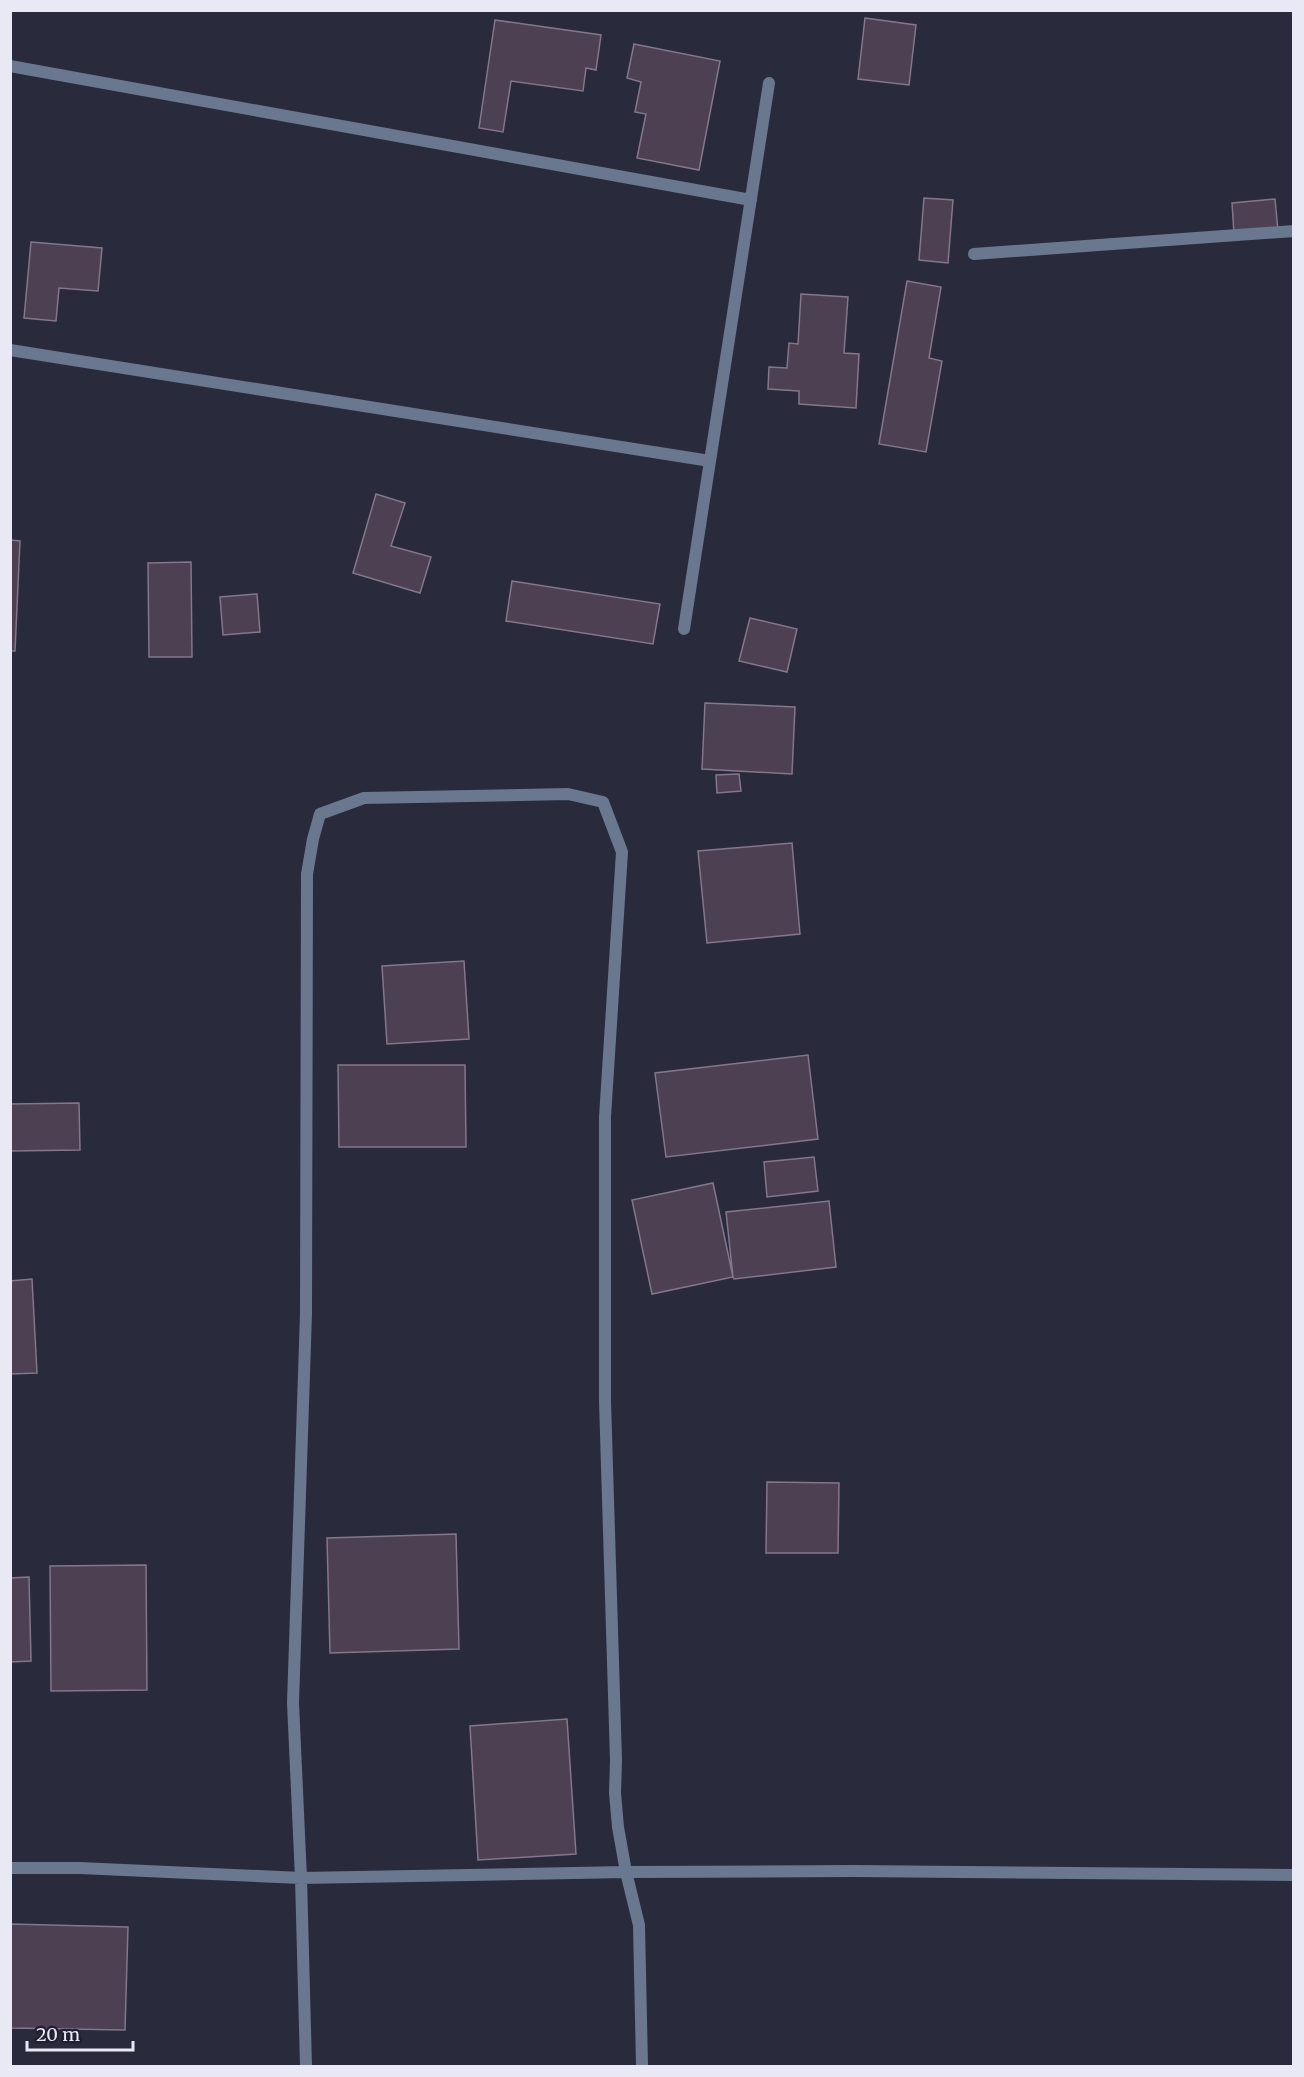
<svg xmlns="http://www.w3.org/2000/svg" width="1304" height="2077" font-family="Merriweather,serif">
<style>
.building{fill:#4c4052;stroke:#84768b;stroke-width:1.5}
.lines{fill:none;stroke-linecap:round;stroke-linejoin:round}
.minor{stroke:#69788e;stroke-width:12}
</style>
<rect width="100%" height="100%" fill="#2a2a3d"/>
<!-- building -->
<path class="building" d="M865,18l51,7 -7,60 -51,-6z
M495,20l106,15 -5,35 -10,-2 -3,23 -72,-10 -8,51 -24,-4z
M634,44l86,17 -21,109 -62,-12 9,-44 -11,-2 6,-30 -14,-4z
M924,198l29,2 -5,63 -29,-3z
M1275,199l3,32 -44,3 -2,-31z
M31,242l71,6 -4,43 -39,-3 -3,33 -32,-3z
M907,281l34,6 -12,71 13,3 -16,91 -47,-8z
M801,294l47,3 -4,56 15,1 -3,54 -57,-4v-13l-31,-2 1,-22 18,1 2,-25 9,1z
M376,494l29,9 -14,43 40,11 -11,36 -67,-20z
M10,540l10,1 -5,110h-5z
M191,562l1,95h-43l-1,-94z
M512,581l148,23 -7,40 -147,-23z
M257,594l3,38 -37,3 -3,-38z
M750,618l47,11 -10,43 -48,-11z
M705,703l90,4 -3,67 -90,-5z
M739,774l2,17 -24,2 -1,-18z
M792,843l8,91 -93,9 -9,-92z
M464,961l5,78 -82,5 -5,-78z
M808,1055l10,84 -152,18 -11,-84z
M338,1065h127l1,82h-127z
M79,1103l1,47 -70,1v-47z
M814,1157l4,34 -51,6 -3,-35z
M713,1183l20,94 -81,17 -20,-94z
M829,1201l7,66 -102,12 -1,-2 -7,-65z
M32,1279l5,94 -27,1v-93z
M767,1482l72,1 -1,70h-72z
M456,1534l3,115 -129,4 -3,-115z
M146,1565l1,125 -96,1 -1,-125z
M29,1577l2,84 -21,1v-84z
M567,1719l9,135 -98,6 -8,-134z
M10,1924l118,3 -3,103 -115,-2z"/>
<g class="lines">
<!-- minor -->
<path class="minor" d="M10,66l741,134
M974,254l320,-23
M10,350l700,111 59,-378
M684,629l26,-168
M10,1868h70l221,10 325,-6 228,-1 440,4
M306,2066l-5,-188 -8,-175 13,-389 1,-440 6,-35 7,-25 44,-16 204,-4 35,8 19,50 -17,265v284l11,359 -1,33 3,34 8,45 13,53 3,141"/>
</g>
<!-- border -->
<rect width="1304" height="2077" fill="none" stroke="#e9e9f5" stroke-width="24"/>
<!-- scale -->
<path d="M27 2041v9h106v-9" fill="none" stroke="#e9e9f5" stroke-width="3"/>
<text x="36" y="2041" font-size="18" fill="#e9e9f5" stroke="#212032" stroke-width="4.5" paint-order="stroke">20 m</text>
</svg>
